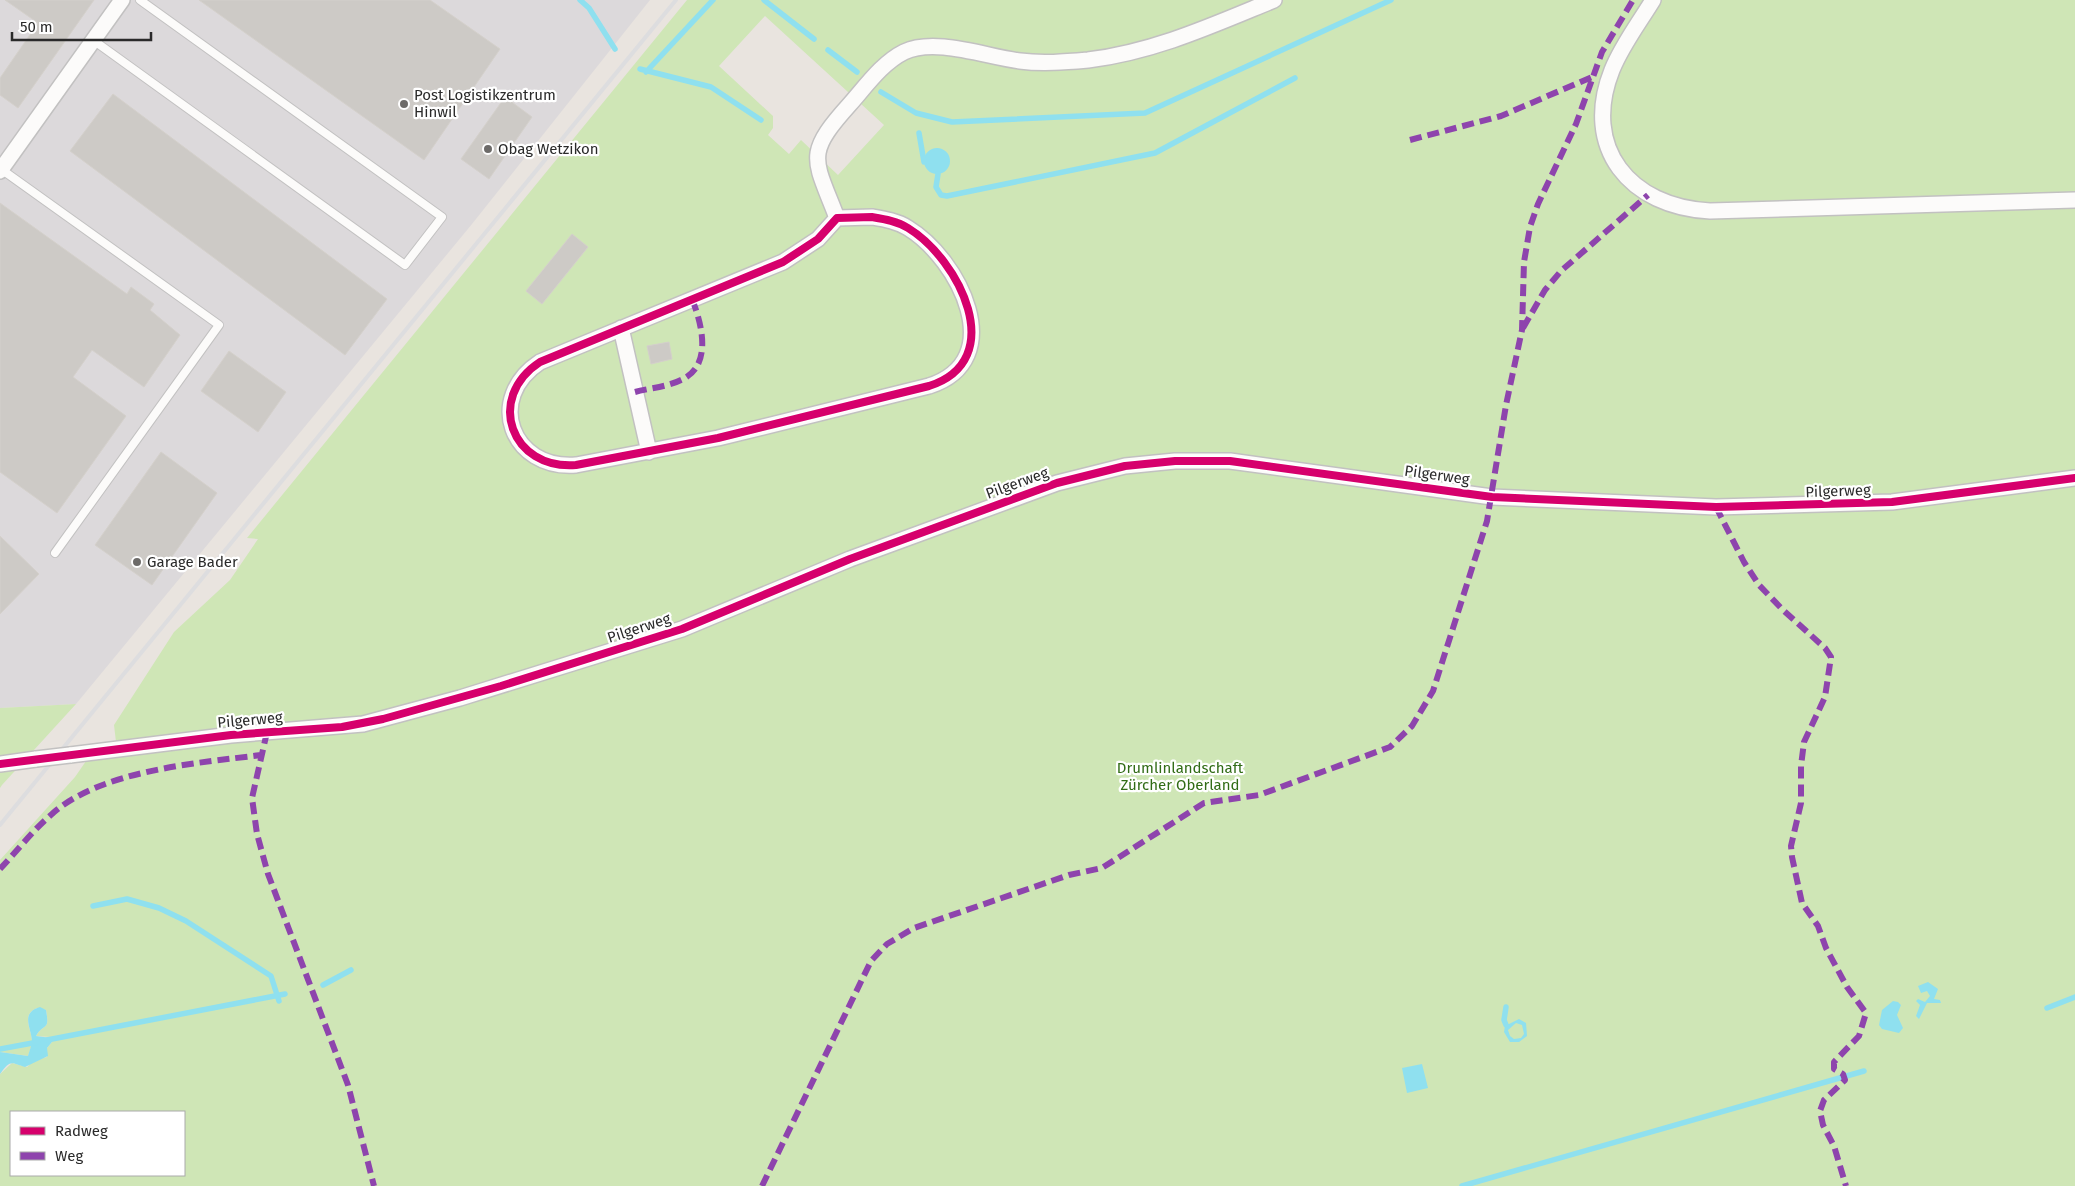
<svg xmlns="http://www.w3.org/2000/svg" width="2075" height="1186" font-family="'Fira Sans',sans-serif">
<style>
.industrial{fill:#dcd9db}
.green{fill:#cfe6b6;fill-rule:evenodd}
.water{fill:#8fe0ef;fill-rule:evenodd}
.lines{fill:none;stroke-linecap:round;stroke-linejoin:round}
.stream{stroke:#8fe0ef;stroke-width:5.5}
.building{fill:#cdcac6;stroke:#d4d0cb}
.service-casing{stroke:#c2c1c1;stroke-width:10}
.minor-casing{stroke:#c2c1c1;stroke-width:18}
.service{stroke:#fcfbfa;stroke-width:8}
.minor{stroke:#fcfbfa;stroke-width:15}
.rail{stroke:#dddddf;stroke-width:4}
.minor-bridge-casing{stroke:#c2c1c1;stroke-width:18;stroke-linecap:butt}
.minor-bridge{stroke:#fcfbfa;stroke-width:15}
.quiet{stroke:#8e44ad;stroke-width:6;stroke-dasharray:12 6;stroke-linecap:butt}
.cycleway-casing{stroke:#fff;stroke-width:11}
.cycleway{stroke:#d6006c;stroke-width:8}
.poi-dot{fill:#6d6b69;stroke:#fff;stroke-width:2}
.labels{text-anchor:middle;stroke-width:4.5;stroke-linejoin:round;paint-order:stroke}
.poi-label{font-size:15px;fill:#2a2a2a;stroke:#fff;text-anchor:start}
.street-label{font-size:15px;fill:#2a2a2a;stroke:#fff}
.park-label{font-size:15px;fill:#316c16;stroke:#fff}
</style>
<rect width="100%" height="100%" fill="#e9e4df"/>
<!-- industrial -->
<path class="industrial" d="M0,0h650l-178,224 -396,480 -76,4z"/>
<!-- green -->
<path class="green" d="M687,0h1388v1186h-2075v-112l12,-11 15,4 6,-6 14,-4v-9l5,-6 -2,-5 -14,-1c8,-14 14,-4 10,-26l-9,-2c-16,7 -6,20 -5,32 1,5 -3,12 -4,16l-28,-4v-192l75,-83 18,-26 23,-9 -2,-17 60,-93 56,-52 28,-41 -11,-1zM765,16l119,109 -46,50 -37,-35 -12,14 -21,-19 5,-7v-12l-54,-50zM11,1112h173v63h-173z
M76,704l-74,81 -2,3v-80z"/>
<!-- water -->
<path class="water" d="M924 161a13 13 0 1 1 26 0a13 13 0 1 1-26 0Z
M1928,982l10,7 -4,10 6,1 1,3h-14l-8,16 -3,-3 4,-11 -4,-4 2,-2 7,3 5,-6 -3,-5 -6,2 -3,-7z
M1893,1001l5,1 3,3 -4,10 6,13 -4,5 -17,-4 -3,-4 3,-15z
M40,1007l6,3c4,22 -2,12 -10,26l16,2v4l-5,6 1,8 -23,11c-14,-4 -14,-8 -25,7v-22l28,4c1,-4 4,-11 4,-15 -1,-14 -12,-28 8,-34z
M1519,1019l7,4 1,13 -8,6h-9l-6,-10 1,-6zM1516,1023l6,2 2,9 -3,4 -7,1 -4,-3 -2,-6z
M1422,1064l6,24 -21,5 -5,-25z"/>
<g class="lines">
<!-- stream -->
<path class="stream" d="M580,0l9,8 26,41
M764,0l50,39
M828,50l29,22
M640,69l71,18 50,33
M646,72l67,-72
M881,92l35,21 36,9 193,-9 246,-113
M919,133l5,29
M938,174l-2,13 5,8 6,1 208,-43 140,-75
M93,906l34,-7 32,9 27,13 85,55 8,25
M323,985l28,-15
M2047,1008l28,-11
M1506,1025l-2,-5 2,-13
M47,1040l238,-46
M0,1049l38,-7
M1462,1186l402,-115"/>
</g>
<!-- building -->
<path class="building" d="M5,0h89l-76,108 -18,-13v-17l38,-55z
M199,0h231l70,49 -76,111z
M113,94l274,205 -42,56 -275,-204z
M505,97l27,20 -43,62 -28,-20z
M0,203l127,91 4,-7 23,17 -4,6 30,25 -36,52 -52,-37 -19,27 53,39 -69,97 -57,-41z
M572,234l16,13 -46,57 -16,-13z
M669,342l3,17 -21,5 -4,-18z
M229,351l57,41 -28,40 -57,-41z
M161,452l56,41 -65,92 -57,-40z
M0,536l39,38 -39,40z"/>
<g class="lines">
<!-- service casing -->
<g class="service-casing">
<path id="service" d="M93,40l312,225 37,-48 -302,-217
M1,169l218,156 -164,228"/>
</g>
<!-- minor casing -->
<g class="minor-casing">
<path id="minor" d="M1653,0c-14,23 -31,45 -41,70 -31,78 18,137 98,141l365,-11
M0,171l122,-171
M872,217c12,2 25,4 36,11 51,31 102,132 21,158l-211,52 -142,27c-65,5 -91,-67 -36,-103l243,-100 35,-23 19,-21z
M837,218c-23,-60 -33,-63 13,-114 16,-18 32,-41 54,-52 31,-15 83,5 116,9 22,3 45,1 68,-1 66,-8 125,-35 186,-60
M621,328l28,124
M70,755l161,-20 132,-11 97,-26 222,-69 168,-70 207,-76 68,-17 50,-5h55l262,36 224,10 176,-5 183,-24
M0,764l36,-5"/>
</g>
<!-- service -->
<use href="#service" class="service"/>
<!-- minor -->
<use href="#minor" class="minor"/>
<!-- rail -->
<path class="rail" d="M0,825l676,-825"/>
<!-- minor-bridge casing -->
<g class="minor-bridge-casing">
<path id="minor-bridge" d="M36,759l34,-4"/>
</g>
<!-- minor-bridge -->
<use href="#minor-bridge" class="minor-bridge"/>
<!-- quiet -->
<path class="quiet" d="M1410,140l91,-24 91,-39
M1523,328l22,-38 16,-19 87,-76
M635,392c15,-4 32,-5 46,-12 32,-14 21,-56 11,-81
M1716,507l28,55 15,23 24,25 42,38 6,9 -6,40 -21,45 -3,24v37l-10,43 1,11 10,46 16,23 8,22 21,39 19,26 -7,23 -25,26v7l9,5 2,6 -21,20 -4,11 3,14 11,21 12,40
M267,732l-15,66 5,36 11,40 80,211 26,101
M0,869c17,-18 33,-39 52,-55 49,-44 146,-51 209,-59
M762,1186l109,-225 16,-17 27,-16 155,-53 33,-7 102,-65 55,-8 131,-48 22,-21 21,-35 54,-170 19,-116 16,-75 2,-68 6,-35 8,-23 38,-80 26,-72 31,-52"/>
<!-- cycleway casing -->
<g class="cycleway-casing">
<path id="cycleway" d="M872,217c12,2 25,4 36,11 51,31 102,132 21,158l-211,52 -142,27c-65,5 -91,-67 -36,-103l243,-100 35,-23 19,-21z
M0,764l231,-29 111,-8 41,-8 118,-33 181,-57 168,-70 207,-76 68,-17 50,-5h55l262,36 224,10 176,-5 183,-24"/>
</g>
<!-- cycleway -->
<use href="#cycleway" class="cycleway"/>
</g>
<!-- markers -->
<g class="poi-dot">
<circle cx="404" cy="104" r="5"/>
<circle cx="488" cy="149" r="5"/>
<circle cx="137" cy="562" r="5"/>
</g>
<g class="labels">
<!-- poi labels -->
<g class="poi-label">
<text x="414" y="100">Post Logistikzentrum<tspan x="414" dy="17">Hinwil</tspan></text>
<text x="498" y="154">Obag Wetzikon</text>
<text x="147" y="567">Garage Bader</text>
</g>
<!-- street labels -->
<g class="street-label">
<text transform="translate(1437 475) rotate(8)" y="5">Pilgerweg</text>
<text transform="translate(1017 483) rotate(-20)" y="5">Pilgerweg</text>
<text transform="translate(1838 491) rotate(-2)" y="5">Pilgerweg</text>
<text transform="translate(639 628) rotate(-18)" y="5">Pilgerweg</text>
<text transform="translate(250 720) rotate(-5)" y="5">Pilgerweg</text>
</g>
<!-- park labels -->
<g class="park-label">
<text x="1180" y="773">Drumlinlandschaft<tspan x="1180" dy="17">Zürcher Oberland</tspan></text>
</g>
</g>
<!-- legend -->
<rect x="10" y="1111" width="175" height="65" fill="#ffffff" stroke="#aaaaaa"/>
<rect x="20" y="1127" width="25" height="8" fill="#d6006c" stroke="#aaaaaa"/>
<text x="55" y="1136" font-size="15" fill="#2a2a2a">Radweg</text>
<rect x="20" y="1152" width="25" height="8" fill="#8e44ad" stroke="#aaaaaa"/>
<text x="55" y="1161" font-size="15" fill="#2a2a2a">Weg</text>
<!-- scale -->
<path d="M12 32v8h139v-8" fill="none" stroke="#2a2a2a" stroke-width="2.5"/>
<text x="20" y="32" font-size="15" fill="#2a2a2a" stroke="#ffffff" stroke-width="4" paint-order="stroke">50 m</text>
</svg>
